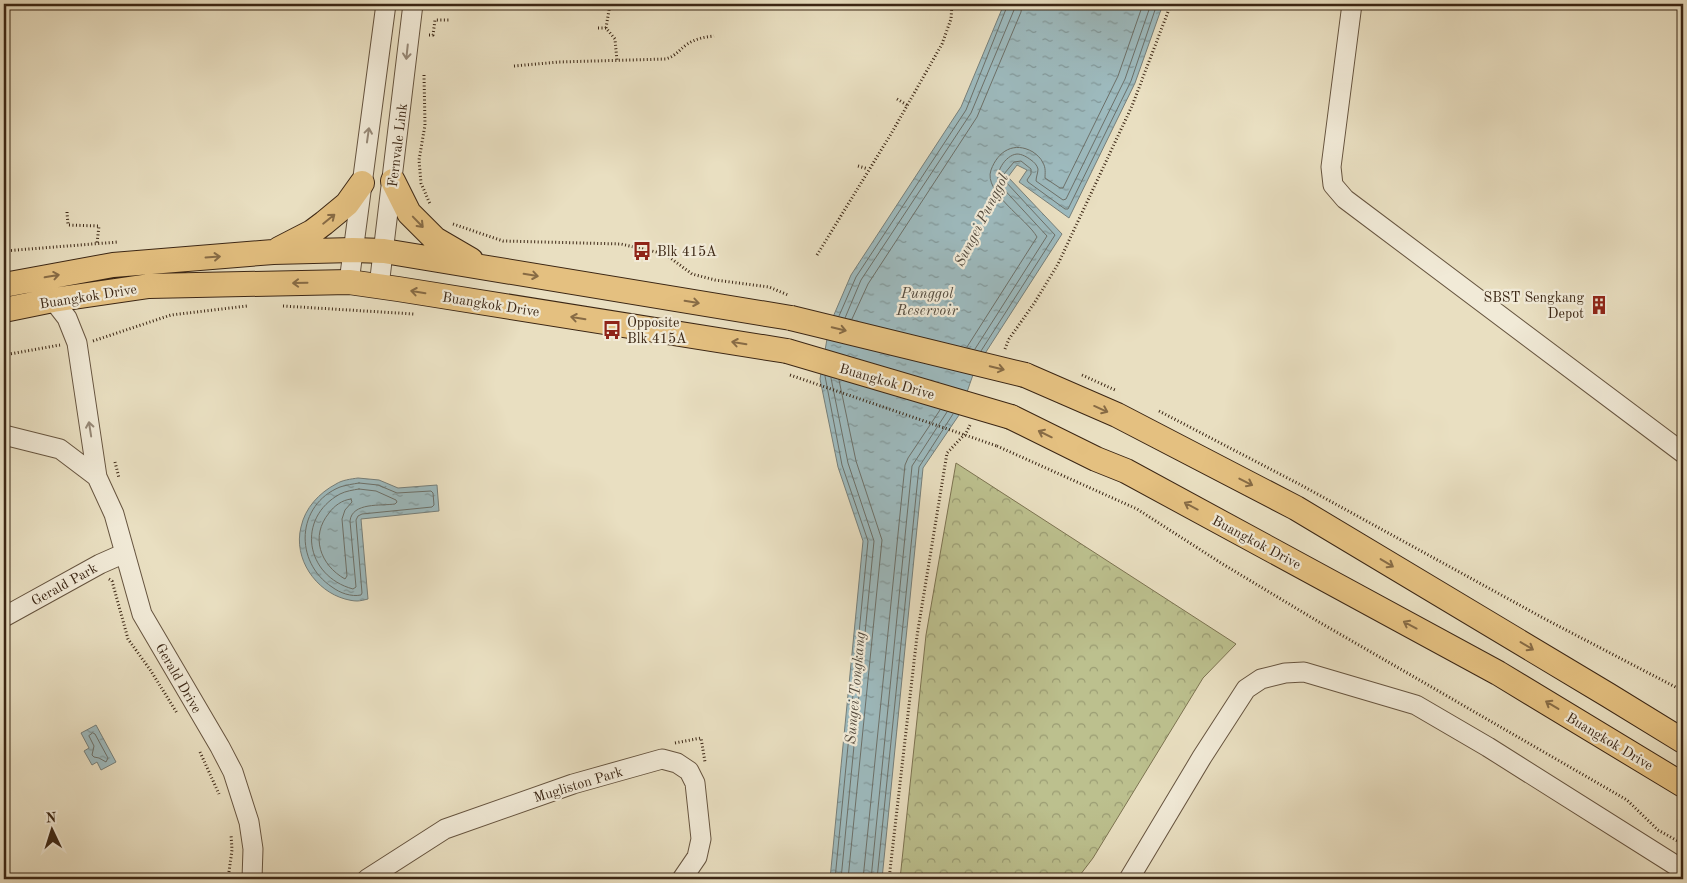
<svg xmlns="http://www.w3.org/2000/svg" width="1687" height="883" font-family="'Old Standard TT',serif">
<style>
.forest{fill:url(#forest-crowns);stroke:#7c7351}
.water{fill:url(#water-ripples);stroke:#767f7a}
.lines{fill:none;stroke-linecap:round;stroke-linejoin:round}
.shore{stroke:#6c7069;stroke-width:1}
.minor-casing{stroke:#66543f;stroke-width:21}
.major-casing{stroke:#3b2614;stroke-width:26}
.path{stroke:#3b2614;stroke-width:3;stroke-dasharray:1 2.5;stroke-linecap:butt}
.minor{stroke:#f1ead7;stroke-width:19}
.major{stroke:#e4c080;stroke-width:24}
.major-bridge-casing{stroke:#3b2614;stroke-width:26;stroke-linecap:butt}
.path-bridge{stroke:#3b2614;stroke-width:3;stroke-dasharray:1 2.5;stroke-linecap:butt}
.major-bridge{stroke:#e4c080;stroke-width:24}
.oneway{stroke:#968876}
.oneway2{stroke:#876b45}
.labels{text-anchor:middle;stroke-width:4.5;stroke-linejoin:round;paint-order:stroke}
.street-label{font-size:14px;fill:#3b2614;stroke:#f1ead7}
.poi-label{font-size:14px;fill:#3b2614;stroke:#f1ead7;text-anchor:start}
.water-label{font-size:15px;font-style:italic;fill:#544b3e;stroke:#f1ead7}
</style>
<defs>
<pattern id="forest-crowns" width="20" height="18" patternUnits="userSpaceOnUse" patternTransform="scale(1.25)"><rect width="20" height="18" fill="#bcc08e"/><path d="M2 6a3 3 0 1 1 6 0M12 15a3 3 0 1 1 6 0" fill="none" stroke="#9a9c73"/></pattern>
<pattern id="water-ripples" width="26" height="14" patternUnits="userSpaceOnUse" patternTransform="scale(1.25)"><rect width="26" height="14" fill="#9dbabe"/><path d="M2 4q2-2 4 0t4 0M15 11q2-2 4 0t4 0" fill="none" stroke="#819799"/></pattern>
</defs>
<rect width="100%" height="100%" fill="#e9dfc1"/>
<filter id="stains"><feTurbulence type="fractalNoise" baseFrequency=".004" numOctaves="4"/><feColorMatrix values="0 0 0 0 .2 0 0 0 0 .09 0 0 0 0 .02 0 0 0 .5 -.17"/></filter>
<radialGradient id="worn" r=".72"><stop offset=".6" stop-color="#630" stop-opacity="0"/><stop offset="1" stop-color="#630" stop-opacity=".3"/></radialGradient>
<!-- forest -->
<path class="forest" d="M956,463l280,181 -33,34 -110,180 -16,21h-177l26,-244z"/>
<!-- water -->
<path class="water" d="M1004,4h159l-28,79 -66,135 -50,-36 8,-12 -10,-5 -9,12 54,57 -87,135 -16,46 -36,53 -41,411h-52l33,-338 -25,-74 -18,-88 7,-40 6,-22 18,-42 110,-168z
M358,478l21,2 19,8 39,-3 2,26 -78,8 7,80c-4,1 -8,2 -11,2 -4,0 -8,-1 -12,-2 -29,-8 -52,-40 -44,-72 4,-19 18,-34 35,-43 6,-4 15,-5 22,-6z
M96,725l20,37 -15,8 -4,-8 -5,3 -8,-14 5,-3 -8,-15z"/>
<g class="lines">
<!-- shore -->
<path class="shore" d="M839,316l17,-39 110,-167 42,-106
M845,318l16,-38 110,-167 43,-103 1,-6
M852,319l16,-35 109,-167 44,-105 1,-8
M967,347l70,-110c-10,-18 -54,-45 -46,-67 7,-19 23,-29 42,-18 4,3 8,6 10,11 3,5 2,10 2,15l15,10h3l55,-112 25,-72
M975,349l72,-113 -48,-52c-5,-10 6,-29 18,-30 5,0 10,3 14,6 3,2 6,5 7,9 0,4 -2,8 -2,12l27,19 3,-1 59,-120 26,-75
M981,351l74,-116 -50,-54 -1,-7 10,-12 7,-1 10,8v5l-4,6 1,2 37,27h3l63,-128 26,-77
M825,376l17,89 26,76 -33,338
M831,378l17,85 26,78 -33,338
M839,380l17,81 26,79 -34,339
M359,483l19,2 19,8 34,-2 2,2 1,12 -2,2 -70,7 -4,2 -2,4 6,73 -1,2c-10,2 -21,-2 -29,-8 -38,-25 -36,-82 8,-100 6,-2 13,-3 19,-4z
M359,489l17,2 20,9 1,2 -2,2c-14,2 -43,-2 -45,17l6,66 -3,2c-48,-13 -57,-71 -13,-95 6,-3 13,-4 19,-5z
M351,499l1,3 -7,8 -3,9 5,57 -2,3c-25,-14 -35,-43 -16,-66 5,-7 13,-13 22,-14z
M93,733l2,1 13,24 -2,4 -7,-4 -5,-1 -2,-2 2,-9 -5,-10z
M863,879l42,-414 3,-7 32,-48
M871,879l41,-413 35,-54
M877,879l42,-412 34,-53"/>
<!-- minor casing -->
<g class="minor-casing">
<path id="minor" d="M1352,4l-21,163 2,18 12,14 338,254
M349,282l37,-278
M379,286l34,-282
M53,300l14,18 10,25 20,134 17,37 28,100 78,133 13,25 16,50 4,27 -1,30
M4,435l56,14 37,28
M4,617l96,-53 25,-11
M367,879l78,-50 128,-45 89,-25 15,4 12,8 6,12 6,56 -4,18 -15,22
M1129,879l73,-122 44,-68 15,-10 24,-6 19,-1 112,33 72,42 195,123"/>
</g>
<!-- major casing -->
<g class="major-casing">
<path id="major" d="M393,181l16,32 26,26 36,21
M279,249l33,-17 12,-9 23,-19 15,-21
M4,285l109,-20 160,-13 80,-2 31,1 407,67
M4,310l49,-10 96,-14 200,-4 49,7 389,62
M1025,375l92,40 179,93 312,187 75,46
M1011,417l85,42 30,12 372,202 185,112"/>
</g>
<!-- path -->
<path class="path" d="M598,28h8l9,11 2,22
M606,28l4,-24
M429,35h4l2,-15h14
M4,47l1,1
M514,66l45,-4 107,-3c11,-4 12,-8 20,-14 8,-6 18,-8 28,-9
M424,75l1,50 -6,35 2,23 9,21
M897,99l10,6
M858,166l10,3
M67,212l1,13 31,1 -2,17
M453,224l50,17 118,3 44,10 27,20 23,6 54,7 19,8
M4,251l114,-9
M817,255l74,-121 51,-90 9,-25 1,-15
M283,306l131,8
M93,341l78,-26 76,-9
M1005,349l4,-10 26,-37 23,-38 74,-158 39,-102
M4,355l56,-10
M1082,375l33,15
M1159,411l140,73 246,135 138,72
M997,446l140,63 84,54 98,59 308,178 31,30 25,14
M115,462l4,16
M109,579l3,2 16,58 23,32 26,42
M675,743l26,-5 4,24
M200,752l19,42
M228,879l4,-29 -1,-16
M889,879l28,-243 30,-183 19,-20 4,-8"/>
<!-- minor -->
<use href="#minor" class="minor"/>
<!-- major -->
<use href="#major" class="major"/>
<!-- major-bridge casing -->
<g class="major-bridge-casing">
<path id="major-bridge" d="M791,318l234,57
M787,351l224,66"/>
</g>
<!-- path-bridge -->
<path class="path-bridge" d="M790,375l207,71"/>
<!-- major-bridge -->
<use href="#major-bridge" class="major-bridge"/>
</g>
<!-- one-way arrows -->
<defs><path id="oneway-shaft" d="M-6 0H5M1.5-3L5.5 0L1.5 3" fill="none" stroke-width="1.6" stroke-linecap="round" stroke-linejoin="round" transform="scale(1.25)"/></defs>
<g class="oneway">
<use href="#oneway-shaft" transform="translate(407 52) rotate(96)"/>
<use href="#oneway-shaft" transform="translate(368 135) rotate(-82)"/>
<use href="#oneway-shaft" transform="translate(90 429) rotate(-99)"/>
</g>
<g class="oneway2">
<use href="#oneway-shaft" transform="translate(329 219) rotate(-39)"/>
<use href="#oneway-shaft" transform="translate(418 222) rotate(46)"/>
<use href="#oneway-shaft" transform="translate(213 257) rotate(-4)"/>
<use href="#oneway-shaft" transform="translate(531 275) rotate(9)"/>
<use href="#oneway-shaft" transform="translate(52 276) rotate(-10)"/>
<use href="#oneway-shaft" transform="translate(300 283) rotate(179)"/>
<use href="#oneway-shaft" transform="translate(418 292) rotate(-171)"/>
<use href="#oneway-shaft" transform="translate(692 302) rotate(9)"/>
<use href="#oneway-shaft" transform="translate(578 318) rotate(-171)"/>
<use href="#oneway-shaft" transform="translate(839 329) rotate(14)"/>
<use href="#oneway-shaft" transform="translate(739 343) rotate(-171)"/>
<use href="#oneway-shaft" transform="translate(997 368) rotate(14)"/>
<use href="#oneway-shaft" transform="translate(1101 409) rotate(24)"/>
<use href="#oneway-shaft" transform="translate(1045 434) rotate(-154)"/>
<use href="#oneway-shaft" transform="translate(1246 482) rotate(27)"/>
<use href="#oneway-shaft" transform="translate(1191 506) rotate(-152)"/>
<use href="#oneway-shaft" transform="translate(1387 563) rotate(31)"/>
<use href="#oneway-shaft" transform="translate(1410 625) rotate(-152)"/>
<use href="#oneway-shaft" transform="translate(1527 646) rotate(31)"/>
<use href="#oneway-shaft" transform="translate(1552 705) rotate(-149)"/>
</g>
<!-- icons -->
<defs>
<g id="bus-bare" transform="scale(1.5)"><path d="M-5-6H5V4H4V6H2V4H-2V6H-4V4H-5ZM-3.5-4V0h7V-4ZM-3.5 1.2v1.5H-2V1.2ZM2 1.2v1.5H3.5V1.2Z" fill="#8f2418" stroke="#f1ead7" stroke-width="2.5" paint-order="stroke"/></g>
<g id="building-bare" transform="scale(1.5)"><path d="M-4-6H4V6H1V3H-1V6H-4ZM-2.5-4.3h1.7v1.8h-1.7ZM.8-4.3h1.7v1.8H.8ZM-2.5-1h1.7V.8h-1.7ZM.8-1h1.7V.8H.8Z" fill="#8f2418" stroke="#f1ead7" stroke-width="2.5" paint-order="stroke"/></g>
</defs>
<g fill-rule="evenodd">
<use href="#bus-bare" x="642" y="251"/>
<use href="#building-bare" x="1599" y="305"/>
<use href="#bus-bare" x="612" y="330"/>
</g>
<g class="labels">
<!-- street labels -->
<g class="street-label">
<text transform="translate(397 145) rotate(-83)" y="5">Fernvale Link</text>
<text transform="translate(88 296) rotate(-9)" y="5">Buangkok Drive</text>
<text transform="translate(491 304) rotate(9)" y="5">Buangkok Drive</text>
<text transform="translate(887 381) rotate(16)" y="5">Buangkok Drive</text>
<text transform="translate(1257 542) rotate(28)" y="5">Buangkok Drive</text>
<text transform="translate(64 584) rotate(-29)" y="5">Gerald Park</text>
<text transform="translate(179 678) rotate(60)" y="5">Gerald Drive</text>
<text transform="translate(1610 741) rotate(31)" y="5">Buangkok Drive</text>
<text transform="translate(578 784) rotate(-17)" y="5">Mugliston Park</text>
</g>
<!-- poi labels -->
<g class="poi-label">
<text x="657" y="256">Blk 415A</text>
<text x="1584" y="302" text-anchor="end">SBST Sengkang<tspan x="1584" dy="16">Depot</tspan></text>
<text x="627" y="327">Opposite<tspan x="627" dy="16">Blk 415A</tspan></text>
</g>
<!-- water labels -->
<g class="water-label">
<text transform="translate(981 220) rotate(-63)" y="5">Sungei Punggol</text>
<text x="927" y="298">Punggol<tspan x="927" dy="17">Reservoir</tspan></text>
<text transform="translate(855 688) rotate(-85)" y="5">Sungei Tongkang</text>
</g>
</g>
<!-- margin -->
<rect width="1687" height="883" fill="none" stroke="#e9dfc1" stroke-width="20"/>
<rect x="5" y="5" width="1677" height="873" fill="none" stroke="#3b2614" stroke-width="2.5"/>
<rect x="10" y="10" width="1667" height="863" fill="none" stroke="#3b2614"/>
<!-- north arrow -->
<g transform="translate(52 830) rotate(356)" stroke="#f1ead7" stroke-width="4" paint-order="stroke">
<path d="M0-4L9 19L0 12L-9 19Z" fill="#3b2614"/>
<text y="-8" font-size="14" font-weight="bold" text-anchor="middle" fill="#3b2614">N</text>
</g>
<rect width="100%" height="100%" filter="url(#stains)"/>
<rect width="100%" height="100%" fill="url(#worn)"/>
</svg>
